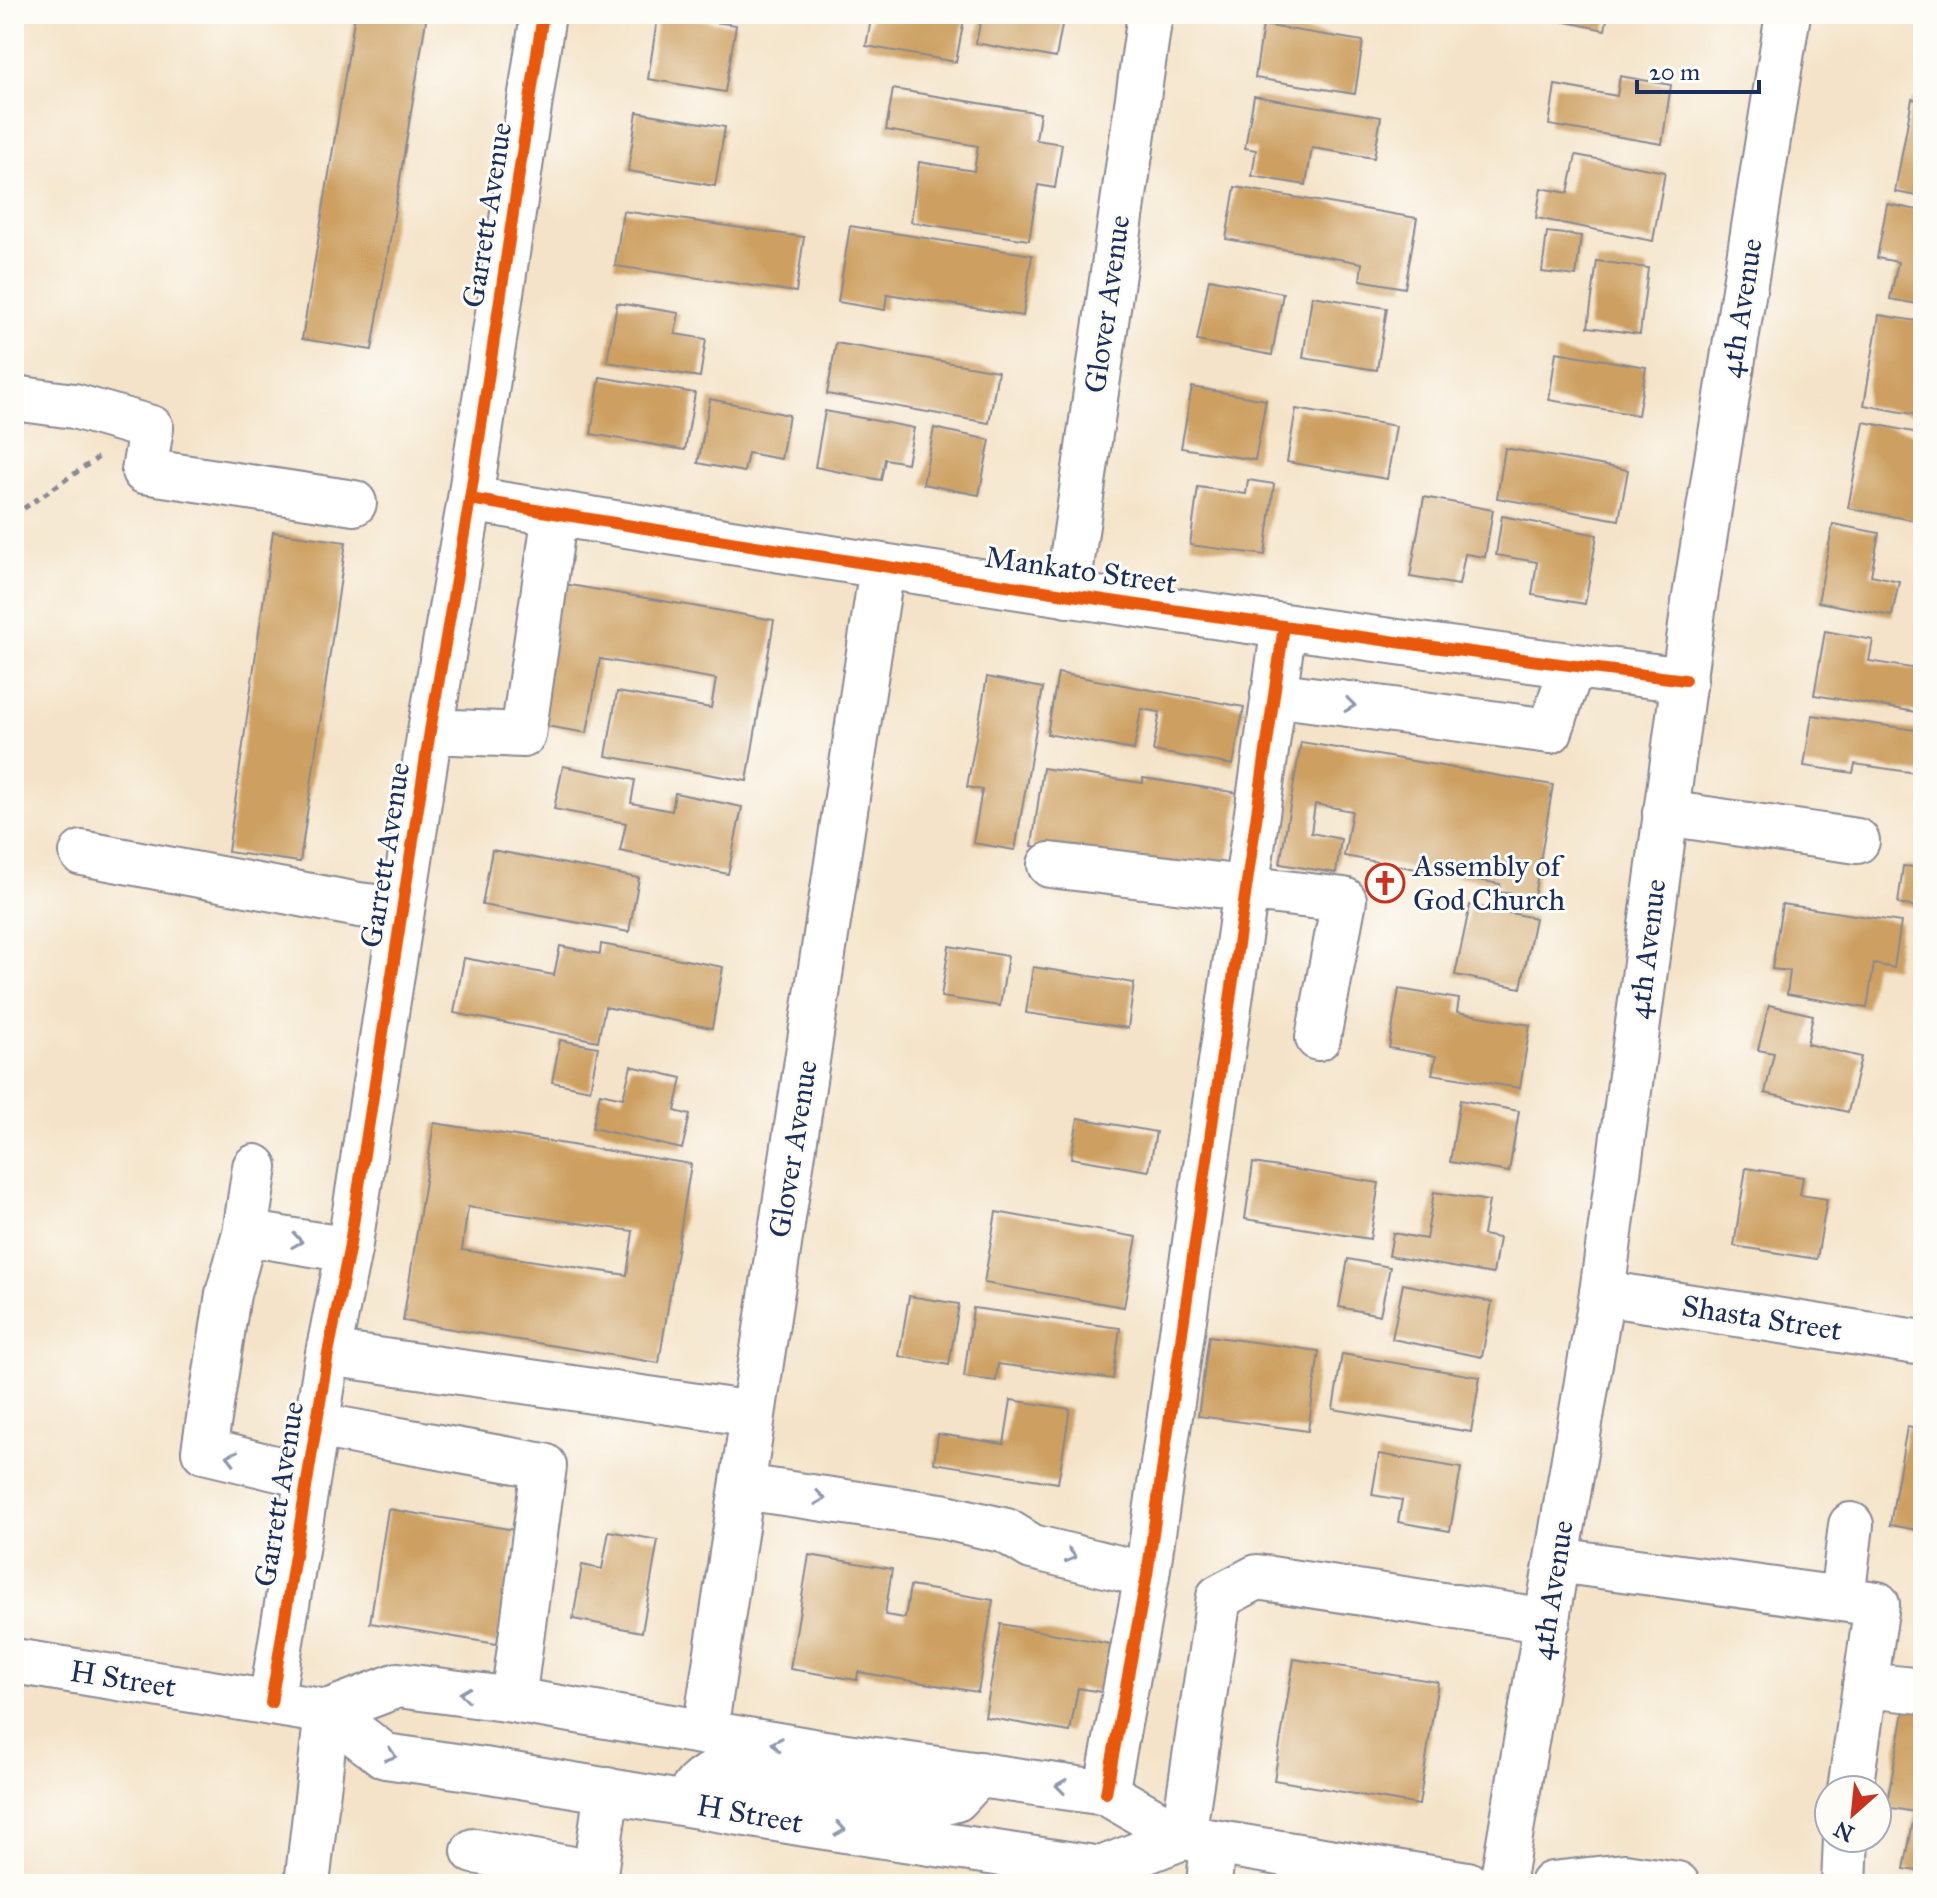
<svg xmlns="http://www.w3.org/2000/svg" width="1937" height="1898" font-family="'IM FELL Great Primer',serif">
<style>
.building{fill:#cda062;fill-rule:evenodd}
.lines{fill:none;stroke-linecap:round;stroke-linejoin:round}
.minor-casing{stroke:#888993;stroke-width:48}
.major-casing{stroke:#888993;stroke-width:48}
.path{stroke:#888993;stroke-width:5;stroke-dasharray:6 6;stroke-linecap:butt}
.minor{stroke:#fff;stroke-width:44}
.major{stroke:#fff;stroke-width:44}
.cycleway-casing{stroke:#fdfcf7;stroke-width:17}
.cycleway{stroke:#e8590c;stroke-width:12}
.oneway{stroke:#8d97ae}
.labels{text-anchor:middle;stroke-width:6;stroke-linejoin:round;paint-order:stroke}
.street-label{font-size:30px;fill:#1b2f5e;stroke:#fdfcf7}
.poi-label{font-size:30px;fill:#1b2f5e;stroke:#fdfcf7;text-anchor:start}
</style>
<rect width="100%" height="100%" fill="#fdfcf7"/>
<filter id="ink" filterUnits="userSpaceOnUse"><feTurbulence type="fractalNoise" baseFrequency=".0125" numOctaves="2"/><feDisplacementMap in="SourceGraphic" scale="16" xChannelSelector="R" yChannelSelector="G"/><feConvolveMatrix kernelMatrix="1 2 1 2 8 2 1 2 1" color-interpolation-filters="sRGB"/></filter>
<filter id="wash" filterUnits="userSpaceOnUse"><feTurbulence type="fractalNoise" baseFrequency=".006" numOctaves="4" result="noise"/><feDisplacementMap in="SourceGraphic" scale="32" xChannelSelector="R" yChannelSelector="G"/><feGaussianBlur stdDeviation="1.8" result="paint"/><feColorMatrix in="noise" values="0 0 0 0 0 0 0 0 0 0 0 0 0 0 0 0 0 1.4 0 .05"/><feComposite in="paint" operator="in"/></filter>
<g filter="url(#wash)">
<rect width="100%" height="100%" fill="#f4e3c8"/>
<g id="blocks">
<!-- building -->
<path class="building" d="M355,14h72l-55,336 -70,-11z
M658,14l78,11 -11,67 -77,-13z
M872,14h93l-9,48 -90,-16z
M982,14h82l-8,44 -80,-15z
M1528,14h80l-3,16z
M1263,25l100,16 -8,53 -100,-16z
M1620,76l51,9 -9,59 -113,-19 6,-40 62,11z
M893,89l147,24 -4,27 26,4 -7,44 -17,-3 -9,55 -118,-18 8,-60 55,9 4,-25 -92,-16z
M1254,96l127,21 -7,41 -62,-10 -6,37 -54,-9 4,-26 -11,-2z
M1912,99l11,2v96l-28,-5z
M637,112l88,15 -10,59 -87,-15z
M1576,155l89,17 -12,69 -117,-23 5,-30 27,5z
M1235,187l182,31 -12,70 -45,-8 2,-17 -136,-24z
M1887,204l36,7v94l-33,-6 8,-37 -21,-4z
M623,211l181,26 -8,55 -181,-26z
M850,226l182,29 -9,61 -136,-22 -2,16 -47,-8z
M1547,232l34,4 -5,40 -34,-4z
M1597,261l51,7 -8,66 -52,-7z
M1209,279l74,14 -11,62 -75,-14z
M1312,296l75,12 -10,62 -74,-12z
M617,303l62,10 -4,21 31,5 -6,38 -93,-15z
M1879,315l44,7v94l-59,-11z
M836,343l162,28 -9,52 -162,-29z
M1556,352l90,15 -8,48 -89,-15z
M600,377l95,16 -10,57 -94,-16z
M1192,387l74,13 -11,60 -74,-12z
M710,399l79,16 -8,44 -33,-6 -4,19 -46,-9z
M1296,409l100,17 -9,53 -100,-17z
M825,411l89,17 -7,35 -22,-4 -4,21 -66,-13z
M1864,422l59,12v88l-75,-14z
M934,428l56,12 -11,55 -56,-11z
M1505,448l123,22 -9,50 -122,-22z
M1248,480l26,4 -9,71 -75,-10 8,-58 48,7z
M1424,497l69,13 -8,47 -20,-3 -6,31 -49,-8z
M1502,516l95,19 -12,69 -53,-9 5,-33 -41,-7z
M1833,524l46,9 -8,42 28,6 -7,35 -74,-14z
M273,532l73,10 -46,320 -72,-10z
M558,583l216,37 -27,161 -141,-25 11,-64 94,16 5,-29 -116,-20 -13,74 -53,-9z
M1825,631l48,9 -4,21 54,9 -6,42 -103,-17z
M1058,673l186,34 -11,58 -80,-14 7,-39 -19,-3 -7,41 -87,-16z
M987,677l56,11 -28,162 -42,-7 9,-53 -15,-3z
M1812,715l111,16v43l-68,-10 -2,9 -49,-7z
M1301,742l252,43 -19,112 -35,-5 1,-8 -156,-28 8,-45 -37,-7 -4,29 30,6 -5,34 -56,-9z
M563,766l72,14 -4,23 41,8 3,-18 67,14 -14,67 -108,-23 6,-28 -72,-14z
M1043,768l100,15v-5l96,15 -13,82 -194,-29z
M1921,821h2v87l-25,-4 5,-38 12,1z
M492,850l147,28 -10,54 -147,-27z
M1782,904l119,18 -7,46 -20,-4 -7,44 -80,-14 3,-23 -18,-2z
M1470,905l65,13 -14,70 -66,-13z
M601,944l122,23 -11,61 -107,-21 -7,34 -144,-28 10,-55 90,17 6,-29 40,8z
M949,946l59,10 -8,50 -59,-9z
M1033,967l101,16 -6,45 -102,-15z
M1399,989l60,10 -2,13 73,13 -10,63 -88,-14 4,-18 -47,-8z
M1769,1005l44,10 -6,29 54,13 -13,55 -83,-19 9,-40 -16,-3z
M560,1040l38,7 -8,43 -38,-8z
M631,1066l51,12 -7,33 15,4 -8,34 -90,-21 8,-35 23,5z
M1460,1100l59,11 -10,61 -59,-10z
M1078,1118l78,14 -7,39 -78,-13z
M434,1123l257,41 -32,199 -256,-42zM468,1207l165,24 -6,44 -165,-25z
M1253,1163l126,20 -9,56 -125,-20z
M1746,1168l57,9 -3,18 27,4 -10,60 -83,-13z
M1434,1192l55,9 -6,34 16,3 -6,36 -104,-18 4,-23 33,6z
M996,1212l141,25 -13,70 -140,-24z
M1348,1259l42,8 -10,48 -41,-8z
M1403,1284l89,18 -10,55 -90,-18z
M909,1296l50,8 -10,61 -50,-9z
M973,1308l147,20 -7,51 -115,-15 -2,17 -32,-4z
M1209,1336l110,15 -11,80 -110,-15z
M1342,1354l138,23 -9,55 -138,-23z
M1011,1400l59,9 -12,74 -124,-20 4,-29 66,10z
M1907,1427l16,3v101l-33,-6z
M1379,1454l82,14 -11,63 -52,-9 4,-22 -30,-5z
M388,1509l127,21 -18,114 -127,-21z
M609,1531l49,9 -16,92 -69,-13 9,-54 20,4z
M809,1555l83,14 -7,46 20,3 5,-32 83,14 -15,92 -120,-20 -1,8 -67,-11z
M1001,1624l115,21 -9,48 -29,-5 -8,44 -85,-15z
M1294,1659l144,23 -19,123 -145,-25z
M1907,1697l16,4v171l-19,-3 11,-57 -29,-5z"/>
</g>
</g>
<g filter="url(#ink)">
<use href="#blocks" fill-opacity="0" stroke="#888993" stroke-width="2"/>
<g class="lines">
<!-- minor casing -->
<g class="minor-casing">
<path id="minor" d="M14,398l60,8 77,22 -7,43 210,32
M470,499c404,68 809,130 1215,181
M1067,595l83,-581
M1273,694l277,37 22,-65
M430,731l93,4 32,-222
M1665,813l192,28
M82,853l277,52 43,5
M1050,865l294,35 -26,138
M255,1167l-10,66 -17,61 -24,157 104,25
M245,1233l104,17
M1602,1293l321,50
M328,1353l425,61
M316,1425l228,41 -31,234
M743,1487l198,29 65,15 26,16 115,28
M1557,1560l320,44 -27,186
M1842,1598l9,-73
M1865,1685l58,6
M271,1703l57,-350 21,-103 81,-519 40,-232 73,-485
M705,1731l177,-1164
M1106,1793l41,-218 137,-949
M1183,1837l36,-240 38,-20 291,44
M474,1851l121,22 12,-83
M307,1884l20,-172
M1209,1884l4,-42
M1844,1884l2,-46"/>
</g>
<!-- major casing -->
<g class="major-casing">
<path id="major" d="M14,1661l313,51 58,44 99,14 322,54 295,45 82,-32
M327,1712l71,-27 115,15 305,52 288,41 77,44 284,47
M684,1803c10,-16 16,-25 34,-31l221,32 17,-5 23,-25
M1502,1884l100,-591 92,-690 94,-589
M1552,1884l72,-8 53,8"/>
</g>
<!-- path -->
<path class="path" d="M14,515l85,-58"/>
<!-- minor -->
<use href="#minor" class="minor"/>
<!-- major -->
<use href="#major" class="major"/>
<!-- cycleway casing -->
<g class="cycleway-casing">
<path id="cycleway" d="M470,499c404,68 809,130 1215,181
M271,1703l57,-350 21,-103 81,-519 40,-232 73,-485
M1106,1793l41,-218 137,-949"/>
</g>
<!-- cycleway -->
<use href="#cycleway" class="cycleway"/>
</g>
<!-- one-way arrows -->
<defs><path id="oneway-chevron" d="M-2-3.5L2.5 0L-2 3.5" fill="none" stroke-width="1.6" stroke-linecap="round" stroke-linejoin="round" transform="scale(2)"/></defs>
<g class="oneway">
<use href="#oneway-chevron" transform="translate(1350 705) rotate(8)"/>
<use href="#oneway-chevron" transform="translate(297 1241) rotate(9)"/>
<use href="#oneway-chevron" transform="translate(232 1457) rotate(-166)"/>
<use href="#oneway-chevron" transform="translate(820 1498) rotate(8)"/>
<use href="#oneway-chevron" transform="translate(1071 1556) rotate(14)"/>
<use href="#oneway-chevron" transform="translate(465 1694) rotate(-173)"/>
<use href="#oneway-chevron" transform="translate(777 1744) rotate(-170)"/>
<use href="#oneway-chevron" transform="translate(391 1755) rotate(18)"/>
<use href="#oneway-chevron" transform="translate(1061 1786) rotate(-172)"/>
<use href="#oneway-chevron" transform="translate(840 1829) rotate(9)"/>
</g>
</g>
<!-- icons -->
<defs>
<g id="church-ring" transform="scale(2)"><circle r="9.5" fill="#fdfcf7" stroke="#c8321e" stroke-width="1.5"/><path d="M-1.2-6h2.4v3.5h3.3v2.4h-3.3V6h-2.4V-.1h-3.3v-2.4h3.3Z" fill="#c8321e"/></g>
</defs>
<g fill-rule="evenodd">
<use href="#church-ring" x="1385" y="883"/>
</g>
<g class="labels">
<!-- street labels -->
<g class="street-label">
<text transform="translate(487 215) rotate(-81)" y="10">Garrett Avenue</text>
<text transform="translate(1107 304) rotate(-82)" y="10">Glover Avenue</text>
<text transform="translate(1741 308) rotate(-81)" y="10">4th Avenue</text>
<text transform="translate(1081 570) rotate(8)" y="10">Mankato Street</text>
<text transform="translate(385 855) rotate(-81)" y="10">Garrett Avenue</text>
<text transform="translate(1647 949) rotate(-83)" y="10">4th Avenue</text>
<text transform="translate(793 1149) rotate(-81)" y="10">Glover Avenue</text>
<text transform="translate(1762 1318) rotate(9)" y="10">Shasta Street</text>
<text transform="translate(279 1494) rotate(-81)" y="10">Garrett Avenue</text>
<text transform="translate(1552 1590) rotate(-81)" y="10">4th Avenue</text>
<text transform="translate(123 1679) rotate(9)" y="10">H Street</text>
<text transform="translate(750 1814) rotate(10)" y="10">H Street</text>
</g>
<!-- poi labels -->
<g class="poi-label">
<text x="1413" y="876">Assembly of<tspan x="1413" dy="34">God Church</tspan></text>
</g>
</g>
<!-- margin -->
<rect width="1937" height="1898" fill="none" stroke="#fdfcf7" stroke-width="48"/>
<!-- north arrow -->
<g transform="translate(1853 1814) rotate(207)"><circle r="38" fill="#fdfcf7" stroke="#a3aaba" stroke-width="2"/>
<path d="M0-6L14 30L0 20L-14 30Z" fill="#c8321e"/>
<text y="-12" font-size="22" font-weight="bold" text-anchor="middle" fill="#1b2f5e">N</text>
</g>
<!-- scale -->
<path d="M1637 80v12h122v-12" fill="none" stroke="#1b2f5e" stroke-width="4"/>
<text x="1649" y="80" font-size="24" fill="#1b2f5e" stroke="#fdfcf7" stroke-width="6" paint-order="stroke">20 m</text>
</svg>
